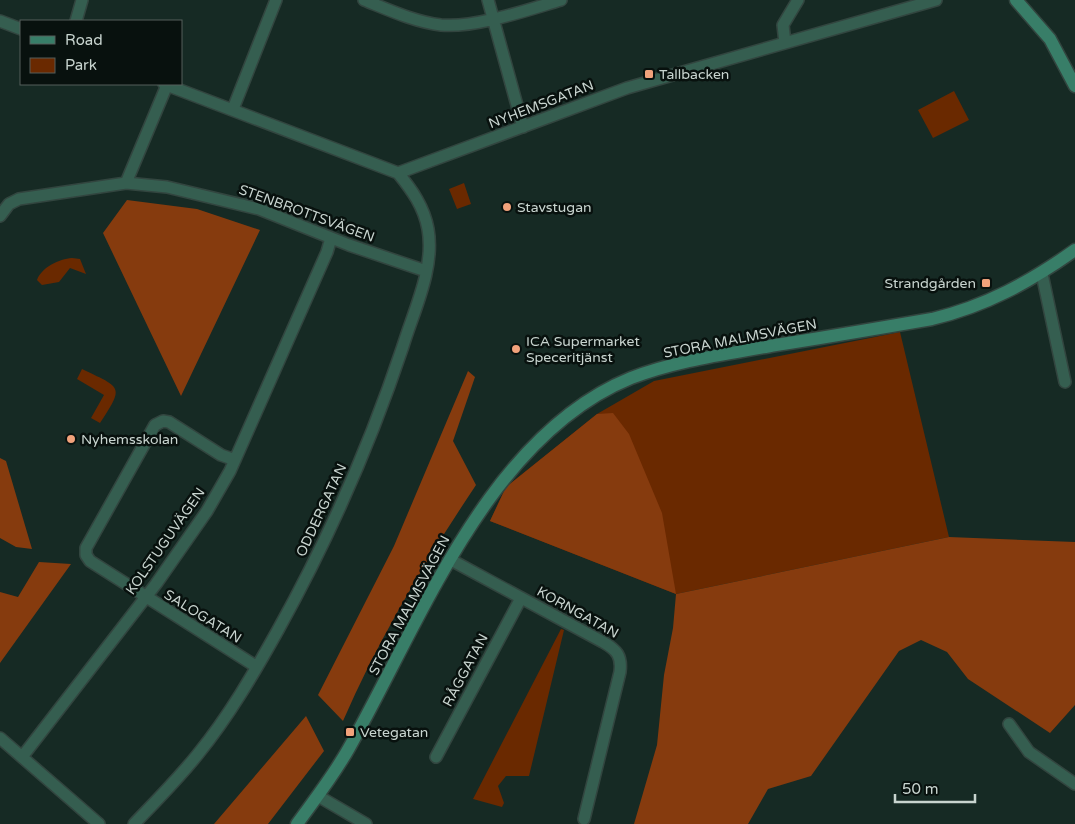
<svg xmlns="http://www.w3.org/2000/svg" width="1075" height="824" font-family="'Varela Round',sans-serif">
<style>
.green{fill:#6a2900}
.forest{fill:#863b0e}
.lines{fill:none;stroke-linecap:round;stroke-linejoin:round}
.street-casing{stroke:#32453f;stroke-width:14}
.secondary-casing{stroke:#32453f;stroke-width:15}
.street{stroke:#355e50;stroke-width:11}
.secondary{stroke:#387e68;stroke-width:12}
.poi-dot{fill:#f1a27b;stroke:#08110e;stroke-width:2}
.labels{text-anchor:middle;stroke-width:5;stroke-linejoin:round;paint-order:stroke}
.poi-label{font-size:14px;fill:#c8d4cf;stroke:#08110e;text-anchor:start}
.street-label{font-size:14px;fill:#c8d4cf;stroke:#08110e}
</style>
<rect width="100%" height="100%" fill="#162a24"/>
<!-- green -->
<path class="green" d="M954,91l15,29 -36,18 -15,-28z
M464,183l7,21 -14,5 -8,-20z
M72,258l8,1 6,15 -16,-6 -11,14 -17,3 -5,-5c5,-13 22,-21 35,-22z
M900,332l49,205 -273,57 -186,-73 16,-34 91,-73 57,-33z
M82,369c39,19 43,16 18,54l-9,-5 13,-23 -27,-16z
M561,629l3,1 -35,146h-23l-8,10 6,17 -2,4 -29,-8z"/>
<!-- forest -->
<path class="forest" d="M127,200l70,9 63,21 -79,166 -78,-163z
M468,371l7,6 -22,64 23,44c-50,75 -97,153 -133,236l-25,-26 76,-149z
M613,413l16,21 33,79 14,81 273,-57 126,5v163l-25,28 -82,-54 -21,-27 -26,-12 -22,11 -88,125 -43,13 -20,35h-114l23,-79 7,-70 9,-47 3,-34 -186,-73 16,-34 91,-73z
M0,458l6,3 26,88 -16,-2 -16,-9z
M39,562l32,2 -71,99v-71l18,5z
M306,716l18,35 -56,73h-54z"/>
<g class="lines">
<!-- street casing -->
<g class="street-casing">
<path id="street" d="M364,0c25,10 51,22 77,25 35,3 86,-15 120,-25
M488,0l35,127
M0,21l21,8
M76,21l6,-21
M785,43l-2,-18 15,-25
M164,84l234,89 229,-85 309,-88
M233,109l43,-109
M126,183l41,-98
M0,216l9,-12 10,-5 107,-16 41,4 92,22 90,36 77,26
M1042,274l23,108
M235,460l-14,-5 -52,-33 -6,-1 -8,4 -69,123v7l4,6 167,106
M451,560l152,82c14,8 19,14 17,30l-36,147
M1009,724l20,28 46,32
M0,738l99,86
M22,757l134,-173 51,-73 23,-40 97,-219 4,-14
M436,757l85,-159
M318,796l48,28
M134,824c22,-23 44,-45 64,-70 31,-38 56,-81 80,-124 50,-90 92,-185 125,-284 11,-36 32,-78 25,-117 -4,-22 -16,-39 -30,-56"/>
</g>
<!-- secondary casing -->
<g class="secondary-casing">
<path id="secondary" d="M1016,0l34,39 25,47
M297,824c18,-25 37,-49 52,-76 71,-125 139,-312 282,-370 47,-18 96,-24 145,-33 52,-8 104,-17 156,-26 54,-13 98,-37 143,-69"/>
</g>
<!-- street -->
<use href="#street" class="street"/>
<!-- secondary -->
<use href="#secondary" class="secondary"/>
</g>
<!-- markers -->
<g class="poi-dot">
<rect x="644" y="69" width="10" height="10" rx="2.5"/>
<circle cx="507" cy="207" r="5"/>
<rect x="981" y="278" width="10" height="10" rx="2.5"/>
<circle cx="516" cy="349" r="5"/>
<circle cx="71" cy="439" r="5"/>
<rect x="345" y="727" width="10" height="10" rx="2.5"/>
</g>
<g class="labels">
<!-- poi labels -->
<g class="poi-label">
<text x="659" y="79">Tallbacken</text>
<text x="517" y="212">Stavstugan</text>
<text x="976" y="288" text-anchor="end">Strandgården</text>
<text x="526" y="346">ICA Supermarket<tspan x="526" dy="16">Speceritjänst</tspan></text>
<text x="81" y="444">Nyhemsskolan</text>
<text x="360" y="737">Vetegatan</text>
</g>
<!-- street labels -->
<g class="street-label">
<text transform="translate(541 104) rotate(-21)" y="5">NYHEMSGATAN</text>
<text transform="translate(307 213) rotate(20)" y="5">STENBROTTSVÄGEN</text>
<text transform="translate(740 338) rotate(-11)" y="5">STORA MALMSVÄGEN</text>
<text transform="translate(321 510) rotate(-65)" y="5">ODDERGATAN</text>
<text transform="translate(165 541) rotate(-55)" y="5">KOLSTUGUVÄGEN</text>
<text transform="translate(409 605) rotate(-62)" y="5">STORA MALMSVÄGEN</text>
<text transform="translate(578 612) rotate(29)" y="5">KORNGATAN</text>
<text transform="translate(203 616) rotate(32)" y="5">SALOGATAN</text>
<text transform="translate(465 670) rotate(-62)" y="5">RÅGGATAN</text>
</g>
</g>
<!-- legend -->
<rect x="20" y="20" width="162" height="65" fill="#08110e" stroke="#555f5b"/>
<rect x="30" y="36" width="25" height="8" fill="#387e68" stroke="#555f5b"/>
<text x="65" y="45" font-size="15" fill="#c8d4cf">Road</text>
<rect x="30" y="58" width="25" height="15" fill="#6a2900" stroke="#555f5b"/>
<text x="65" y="70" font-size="15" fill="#c8d4cf">Park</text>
<!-- scale -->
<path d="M895 794v8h80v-8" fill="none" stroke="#c8d4cf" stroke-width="2.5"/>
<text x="902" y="794" font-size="15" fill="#c8d4cf" stroke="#08110e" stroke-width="4" paint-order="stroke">50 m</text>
</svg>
